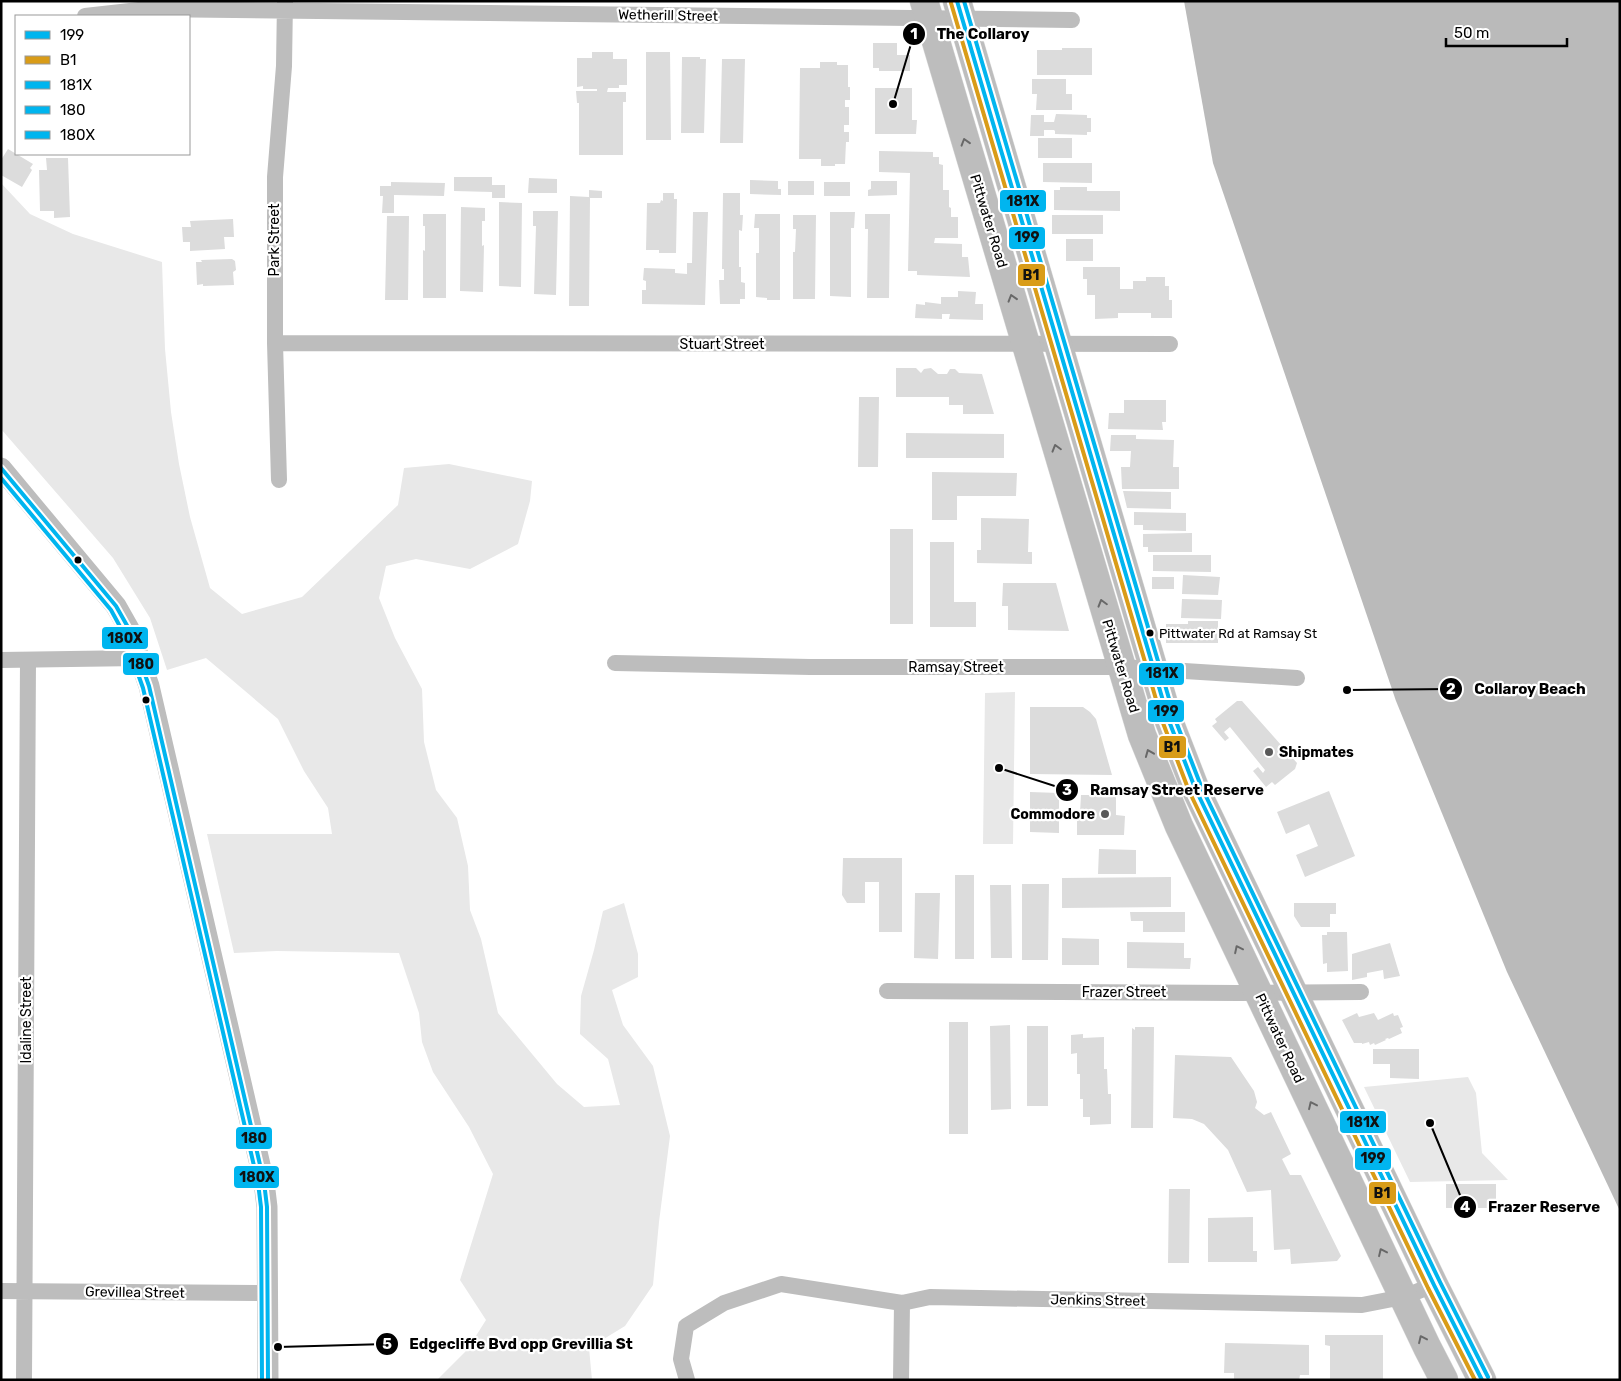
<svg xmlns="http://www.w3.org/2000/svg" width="1621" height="1381" font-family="Rubik,sans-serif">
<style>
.green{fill:#e8e8e8}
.water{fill:#bababa}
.building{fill:#dcdcdc}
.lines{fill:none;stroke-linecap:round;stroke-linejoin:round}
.trunk-casing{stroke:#dbdbdb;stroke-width:29}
.minor{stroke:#bdbdbd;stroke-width:16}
.tertiary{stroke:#bdbdbd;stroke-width:21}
.trunk{stroke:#bdbdbd;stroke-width:28}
.bus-1-casing{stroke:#fff;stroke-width:8}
.bus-2-casing{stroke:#fff;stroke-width:8}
.bus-3-casing{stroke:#fff;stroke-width:8}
.bus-4-casing{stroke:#fff;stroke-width:8}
.bus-5-casing{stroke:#fff;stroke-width:8}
.bus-1{stroke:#00b5ef;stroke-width:4}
.bus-2{stroke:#d99c18;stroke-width:4}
.bus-3{stroke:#00b5ef;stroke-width:4}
.bus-4{stroke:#00b5ef;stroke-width:4}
.bus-5{stroke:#00b5ef;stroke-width:4}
.oneway{stroke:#686868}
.bus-dot{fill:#000;stroke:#fff;stroke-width:2}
.poi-dot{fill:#595959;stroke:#fff;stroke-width:2}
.labels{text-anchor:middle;stroke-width:4.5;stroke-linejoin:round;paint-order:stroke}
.bus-label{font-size:13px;fill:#000;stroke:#fff;text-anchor:start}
.street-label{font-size:14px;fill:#000;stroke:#fff}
.poi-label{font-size:14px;font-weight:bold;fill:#000;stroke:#fff;text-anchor:start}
.leader{fill:none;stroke:#000;stroke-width:2}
.callout-dot{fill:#000;stroke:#fff;stroke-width:2}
.mark-label{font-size:15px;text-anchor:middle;font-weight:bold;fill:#fff}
.callout-label{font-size:15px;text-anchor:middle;font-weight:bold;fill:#000;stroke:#fff;stroke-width:4.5;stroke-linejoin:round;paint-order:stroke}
.line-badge{stroke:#fff;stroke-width:2}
.pale-badge-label{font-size:14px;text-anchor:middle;font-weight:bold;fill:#111}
</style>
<rect width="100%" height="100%" fill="#fff"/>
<!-- green -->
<path class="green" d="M1,183l29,31 43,20 89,28 3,87 6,63 8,52 11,53 20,71 32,26 60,-17 96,-92 6,-37 45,-4 83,17 -2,20 -12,43 -48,25 -54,-10 -30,7 -7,32 16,40 27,51 2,53 12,48 21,28 11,48 2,44 11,29 17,74 59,71 27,23 36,-2 -12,-46 -28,-25 1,-38 13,-46 9,-39 21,-8 14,51v23l-26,13 11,35 30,41 17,70 -11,86 -6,63 -28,41 -36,22 3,32h-155l30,-30 19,-30 -26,-40 33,-106 -24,-47 -36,-55 -11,-30 -3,-29 -20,-60 -122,-2 -43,2 -27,-119h125l-4,-26 -24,-37 -26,-52 -72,-61 -39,12 -17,-52 -37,-60 -112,-129z
M1015,692l-2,152h-30l2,-151z
M1468,1077l8,16 6,60 26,27 -98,2 -46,-95z"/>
<!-- water -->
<path class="water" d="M1184,1h436v1210l-113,-239 -111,-271 -183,-538z"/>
<!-- building -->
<path class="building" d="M873,43h24v12h13v16h-31v-3h-6z
M1062,48h30v27h-55v-25h25z
M592,52h21v7h14v26h-8v3h-11l-1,4h19v10h-3v53h-44v-52h-2l-1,-12h21v-2h-14v-3l-6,1v-29h15z
M646,52h24l1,88h-25z
M682,57h18v2h6l-2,74h-23z
M722,59h23l-2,84h-23z
M820,62h17v3h11v22h2v13h-5v7h4v18h-5v7h5v10h-3l-1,22h-10v2h-14v-7h-22l1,-91h20z
M1032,79h34v15h6v16h-36l1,-16h-5z
M875,88h37v32h5l-1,14h-41z
M1056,114l31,1v3h4v14h-4v3l-32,-1v-3l-1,-1h-10v6h-14l1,-21h13v7h10z
M1038,138h34v20h-34z
M8,149l25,15 -3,4 2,2 -10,17 -21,-12v-15z
M879,151l54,1v5h6v7l4,1v25h6v17l2,1v9h7v21h-23l-1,5 28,1v13h6l2,20 -53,-2v-4h-9l2,-98 -31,-1z
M46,158h22l2,59 -16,1v-7h-14l-1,-41h8z
M1043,163h49v20l-49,-1z
M454,177h38v8h13v13h-13v-6l-38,-1z
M529,178l28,1v14h-29z
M750,180l28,1v8h3v6l-31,-1z
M788,181h26v14h-26z
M871,181h26v14l-29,1v-6l3,-1z
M391,182l54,1 -1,13 -50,-1v18h-12l1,-17h-3v-10h11z
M824,182h26v14h-26z
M1060,187h27v4h33v20l-66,-1v-20h6z
M589,190l13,1v7h-12l-1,108h-20l1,-110 19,1z
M663,193h11v6h3l-1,54h-17v-3h-13l1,-47h13l1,-3 2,1z
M723,193h17v22h3l-1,16 -3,-1v37h2v15l4,1v16h-5v5h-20l-1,-24h5v-11h-2z
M499,202l23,1 -1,84 -22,-1z
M461,207l24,1v13h-3v25l2,-1 -1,47 -23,-1z
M533,211h25l-2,84 -22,-1 2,-68h-3z
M693,212h15l-3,93 -63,-1v-14h4v-9l-3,-1 1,-12 31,1v4l12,1v-11h5z
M830,212h25l-1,16h-3v69l-21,-1z
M423,214h23v84h-23v-48l2,1v-25h-2z
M755,214h25v86h-13v-2l-11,-1v-44h3v-25h-5z
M865,214h25l-1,84h-22l1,-69h-3z
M793,215h23l-1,84h-22v-47h2l1,-23h-3z
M1052,215h51v19h-51z
M387,216h22l-1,84h-23z
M233,219l1,18h-10l1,12 -35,2v-9h-7l-1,-15h9l-1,-6z
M1066,239h27v22h-27z
M232,259l3,2 1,9 -3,2 1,13 -31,1v-2l-6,1 -1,-23h6l-1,-2z
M1083,267h37v22h13v-8h13v-4h19v9h4v14h3v18h-21v-5h-33v5l-23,1v-24h-8v-16h-4z
M958,291l18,1 -1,12h8v16l-34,-1 1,-5h-8v5l-27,-1 1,-14 9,1v-3l16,2v-7h17z
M896,368h20l5,5 3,-4 7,-1 7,6h9l3,-5h5l4,4 23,1 12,40h-31v-9h-14v-8h-53z
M859,397h20l-1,70h-20z
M1124,400h42v22h-4l1,8 -55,-1 1,-16h15z
M906,433l98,1v24h-98z
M1111,435h25v4l38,1 -1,27h6v22h-57l-1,-22h9l1,-16h-21z
M932,472l85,1 -1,23h-59v24h-25z
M1123,491l48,1v17l-44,-1z
M1134,512l52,1v18l-43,-1v-5h-9z
M981,518l48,1 -1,33h4v12l-55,-1v-13h4z
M890,529h23v95h-23z
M1192,533v19h-44v-5h-5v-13z
M930,542h24v60h22v25h-46z
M1153,555h58v17l-58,-1z
M1183,575l37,2 -2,18 -36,-1z
M1152,577h22v12h-22z
M1003,583h53l13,48 -61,-1v-24h-6z
M1182,599l40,1 -1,19 -40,-1z
M1188,621h30v22h-52v-19h22z
M1237,701h5l55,62 -2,6 -20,16 -3,-3 -6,5 -13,-16 5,-4 5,6 2,-3 -35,-43 -6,5 5,6 -4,3 -13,-15 5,-4 -2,-3z
M1030,707h53l7,5 6,7 16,56 -82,-1z
M1329,791l26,65 -50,21 -9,-22 22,-9 -9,-22 -23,10 -9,-22z
M1030,792l29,1v40l-29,-1z
M1091,792h10v5h15v18l9,1 -1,19h-47v-19h17v-3h-14l1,-18h10z
M1099,849l37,1v24h-38z
M843,858h59v74h-23v-50h-14v21h-18l-5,-8z
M955,875h19v84h-19z
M1171,877v30l-109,1v-30z
M1022,884h27l-1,76h-26z
M990,885h21l1,73h-21z
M915,893h25l-2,66 -24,-1z
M1294,903h42v11h-6v13h-29l-7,-11z
M1130,912h55v20h-42v-11h-12z
M1327,932h20l1,39 -21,1v-9l-4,1 -1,-29h5z
M1062,938l37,1v26h-37z
M1127,942l57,1v15h7l-1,11 -63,-1z
M1390,943l10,33 -16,3 -1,-9 -16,3v4l-15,3v-26z
M1357,1013l2,4 15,-4 4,7 15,-7 1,3 4,-1 5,12 -3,1 2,5 -13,6 -1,-1 -3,1 1,1 -11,5 -1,-2 -4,2 -1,-3 -7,2v-1h-8l-12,-23z
M949,1022h19v112h-19z
M1010,1025l1,84 -20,1 -1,-84z
M1027,1026h21v80h-21z
M1135,1027h19l-1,101h-22l1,-100 3,2z
M1083,1034v4l21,-1v32h3l1,25h3v30l-21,1v-8h-7v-18h-3v-25h-3v-21l-6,1v-19z
M1373,1049h46v30l-29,-1v-14h-17z
M1175,1055l56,2 23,34 3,11 -2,6 9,7 7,-3 20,42 -9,5 8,16h11l40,81 -4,5 -46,3 -1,-15 -16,1 -3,-60 -24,2 -19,-42 -24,-26 -12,-5 -19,-1z
M1446,1184h50v24h-50z
M1169,1189h21l-1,74h-21z
M1253,1217v34h4v11h-49v-44z
M1325,1335h58v45h-53v-34l-5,-1z
M1225,1343l84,2v30h-9l-1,5h-65v-7h-10z"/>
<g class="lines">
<!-- trunk casing -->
<g class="trunk-casing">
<path id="trunk" d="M924,1l218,734 37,91 248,521 17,33
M957,1l212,720 26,67 239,497 48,95"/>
</g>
<!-- minor -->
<path class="minor" d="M85,16l63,-7 924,11
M275,343l895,1
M279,480l-4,-137v-166l9,-111 1,-65
M1,660l139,-2
M615,663l195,4h311l176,11
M887,991l352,2 122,-1
M1,1291l267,2
M24,1380l4,-720
M687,1380l-6,-21 5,-33 38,-23 57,-19 121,19 28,-6 432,8 41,-8 31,-12
M901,1380l1,-77"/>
<!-- tertiary -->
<path class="tertiary" d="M1,468l115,138 13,23 20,57 115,496 3,25 1,173"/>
<!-- trunk -->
<use href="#trunk" class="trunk"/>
<!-- bus-1 casing -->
<g class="bus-1-casing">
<path id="bus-1" d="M957,1l212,720 26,67 239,497 48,95"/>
</g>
<!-- bus-2 casing -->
<g class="bus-2-casing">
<path id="bus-2" d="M951,3l212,720 26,68 239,497 47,92"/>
</g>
<!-- bus-3 casing -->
<g class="bus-3-casing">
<path id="bus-3" d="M964,1l211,718 26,67 239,496 48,95"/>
</g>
<!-- bus-4 casing -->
<g class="bus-4-casing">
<path id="bus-4" d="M1,468l115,138 13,23 20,57 115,496 3,25 1,173"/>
</g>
<!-- bus-5 casing -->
<g class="bus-5-casing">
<path id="bus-5" d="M1,478l110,132 12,22 20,56 115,495 3,24 1,173"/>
</g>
<!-- bus-1 -->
<use href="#bus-1" class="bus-1"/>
<!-- bus-2 -->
<use href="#bus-2" class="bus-2"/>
<!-- bus-3 -->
<use href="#bus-3" class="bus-3"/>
<!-- bus-4 -->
<use href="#bus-4" class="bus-4"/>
<!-- bus-5 -->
<use href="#bus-5" class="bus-5"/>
</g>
<!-- one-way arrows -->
<defs><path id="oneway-chevron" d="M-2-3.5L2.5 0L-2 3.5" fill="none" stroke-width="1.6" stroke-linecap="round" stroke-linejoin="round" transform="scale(1.25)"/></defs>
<g class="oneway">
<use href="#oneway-chevron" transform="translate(965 142) rotate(-107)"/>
<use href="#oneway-chevron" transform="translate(1012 298) rotate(-107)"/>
<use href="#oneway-chevron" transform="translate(1056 448) rotate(-106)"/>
<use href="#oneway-chevron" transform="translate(1102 603) rotate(-106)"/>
<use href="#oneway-chevron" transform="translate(1149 753) rotate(-112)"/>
<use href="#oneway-chevron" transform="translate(1238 949) rotate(-116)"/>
<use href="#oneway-chevron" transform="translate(1312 1105) rotate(-115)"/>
<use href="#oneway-chevron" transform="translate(1382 1252) rotate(-115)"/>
<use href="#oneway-chevron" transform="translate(1422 1339) rotate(-115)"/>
</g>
<!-- markers -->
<g class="bus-dot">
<circle cx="78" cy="560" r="4.5"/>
<circle cx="1150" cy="633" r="4.5"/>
<circle cx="146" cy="700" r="4.5"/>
</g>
<g class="poi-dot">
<circle cx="1269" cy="752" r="5"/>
<circle cx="1105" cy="814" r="5"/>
</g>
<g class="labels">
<!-- bus labels -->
<g class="bus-label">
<text x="1159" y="638">Pittwater Rd at Ramsay St</text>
</g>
<!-- street labels -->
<g class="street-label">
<text transform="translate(668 15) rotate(1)" y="5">Wetherill Street</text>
<text transform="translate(989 221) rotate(73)" y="5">Pittwater Road</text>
<text transform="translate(274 240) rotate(-90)" y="5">Park Street</text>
<text x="722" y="349">Stuart Street</text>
<text transform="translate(1121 666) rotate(73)" y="5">Pittwater Road</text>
<text x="956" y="672">Ramsay Street</text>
<text x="1124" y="997">Frazer Street</text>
<text transform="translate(26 1020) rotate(-90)" y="5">Idaline Street</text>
<text transform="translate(1280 1038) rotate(65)" y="5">Pittwater Road</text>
<text transform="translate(135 1292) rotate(1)" y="5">Grevillea Street</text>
<text transform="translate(1098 1300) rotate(1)" y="5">Jenkins Street</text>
</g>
<!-- poi labels -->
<g class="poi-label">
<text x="1279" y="757">Shipmates</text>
<text x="1095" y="819" text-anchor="end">Commodore</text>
</g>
</g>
<!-- callouts -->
<path class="leader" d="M893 104L914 34M1347 690L1451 689M999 768L1067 790M1430 1123L1465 1207M278 1347L387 1344"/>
<g class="callout-dot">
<circle cx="893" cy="104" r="5"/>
<circle cx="1347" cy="690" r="5"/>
<circle cx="999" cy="768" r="5"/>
<circle cx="1430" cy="1123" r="5"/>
<circle cx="278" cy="1347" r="5"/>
<circle cx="914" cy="34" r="12"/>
<circle cx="1451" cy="689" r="12"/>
<circle cx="1067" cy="790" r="12"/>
<circle cx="1465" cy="1207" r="12"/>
<circle cx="387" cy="1344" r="12"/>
</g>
<g class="mark-label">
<text x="914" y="39">1</text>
<text x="1451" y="694">2</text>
<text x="1067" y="795">3</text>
<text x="1465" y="1212">4</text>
<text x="387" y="1349">5</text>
</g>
<g class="callout-label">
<text x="983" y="39">The Collaroy</text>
<text x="1530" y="694">Collaroy Beach</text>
<text x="1177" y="795">Ramsay Street Reserve</text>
<text x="1544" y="1212">Frazer Reserve</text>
<text x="521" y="1349">Edgecliffe Bvd opp Grevillia St</text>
</g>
<g class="line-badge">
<rect x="999" y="189" width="48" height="24" rx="5" fill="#00b5ef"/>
<rect x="1008" y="226" width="38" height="24" rx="5" fill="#00b5ef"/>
<rect x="1017" y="263" width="29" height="24" rx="5" fill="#d99c18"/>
<rect x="101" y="626" width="48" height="24" rx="5" fill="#00b5ef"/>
<rect x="122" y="652" width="38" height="24" rx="5" fill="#00b5ef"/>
<rect x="1138" y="662" width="47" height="24" rx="5" fill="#00b5ef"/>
<rect x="1147" y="699" width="38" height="24" rx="5" fill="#00b5ef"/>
<rect x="1158" y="735" width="29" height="24" rx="5" fill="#d99c18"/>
<rect x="1339" y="1110" width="48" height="24" rx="5" fill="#00b5ef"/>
<rect x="235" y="1126" width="38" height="24" rx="5" fill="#00b5ef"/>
<rect x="1354" y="1147" width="38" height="24" rx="5" fill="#00b5ef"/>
<rect x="233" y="1165" width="47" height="24" rx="5" fill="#00b5ef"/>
<rect x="1368" y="1181" width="29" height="24" rx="5" fill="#d99c18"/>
</g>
<g class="pale-badge-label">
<text x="1023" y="206">181X</text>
<text x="1027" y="242">199</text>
<text x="1031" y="280">B1</text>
<text x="125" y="643">180X</text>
<text x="141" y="669">180</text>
<text x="1162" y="678">181X</text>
<text x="1166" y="716">199</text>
<text x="1172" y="752">B1</text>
<text x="1363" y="1127">181X</text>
<text x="254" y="1143">180</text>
<text x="1373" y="1163">199</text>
<text x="257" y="1182">180X</text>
<text x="1382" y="1198">B1</text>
</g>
<!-- border -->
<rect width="1621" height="1381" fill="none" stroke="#000000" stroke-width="5"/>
<!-- legend -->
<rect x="15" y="15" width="175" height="140" fill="#ffffff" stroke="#999999"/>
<rect x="25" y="31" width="25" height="8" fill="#00b5ef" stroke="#999999"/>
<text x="60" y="40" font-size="15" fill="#000000">199</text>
<rect x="25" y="56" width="25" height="8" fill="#d99c18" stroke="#999999"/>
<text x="60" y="65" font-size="15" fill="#000000">B1</text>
<rect x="25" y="81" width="25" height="8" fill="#00b5ef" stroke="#999999"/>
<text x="60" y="90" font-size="15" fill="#000000">181X</text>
<rect x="25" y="106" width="25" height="8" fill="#00b5ef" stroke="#999999"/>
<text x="60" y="115" font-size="15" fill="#000000">180</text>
<rect x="25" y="131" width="25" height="8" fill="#00b5ef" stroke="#999999"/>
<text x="60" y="140" font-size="15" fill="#000000">180X</text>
<!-- scale -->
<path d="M1446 38v8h121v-8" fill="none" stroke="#000000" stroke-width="2.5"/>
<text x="1454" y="38" font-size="15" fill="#000000" stroke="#ffffff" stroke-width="4" paint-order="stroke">50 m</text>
</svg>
